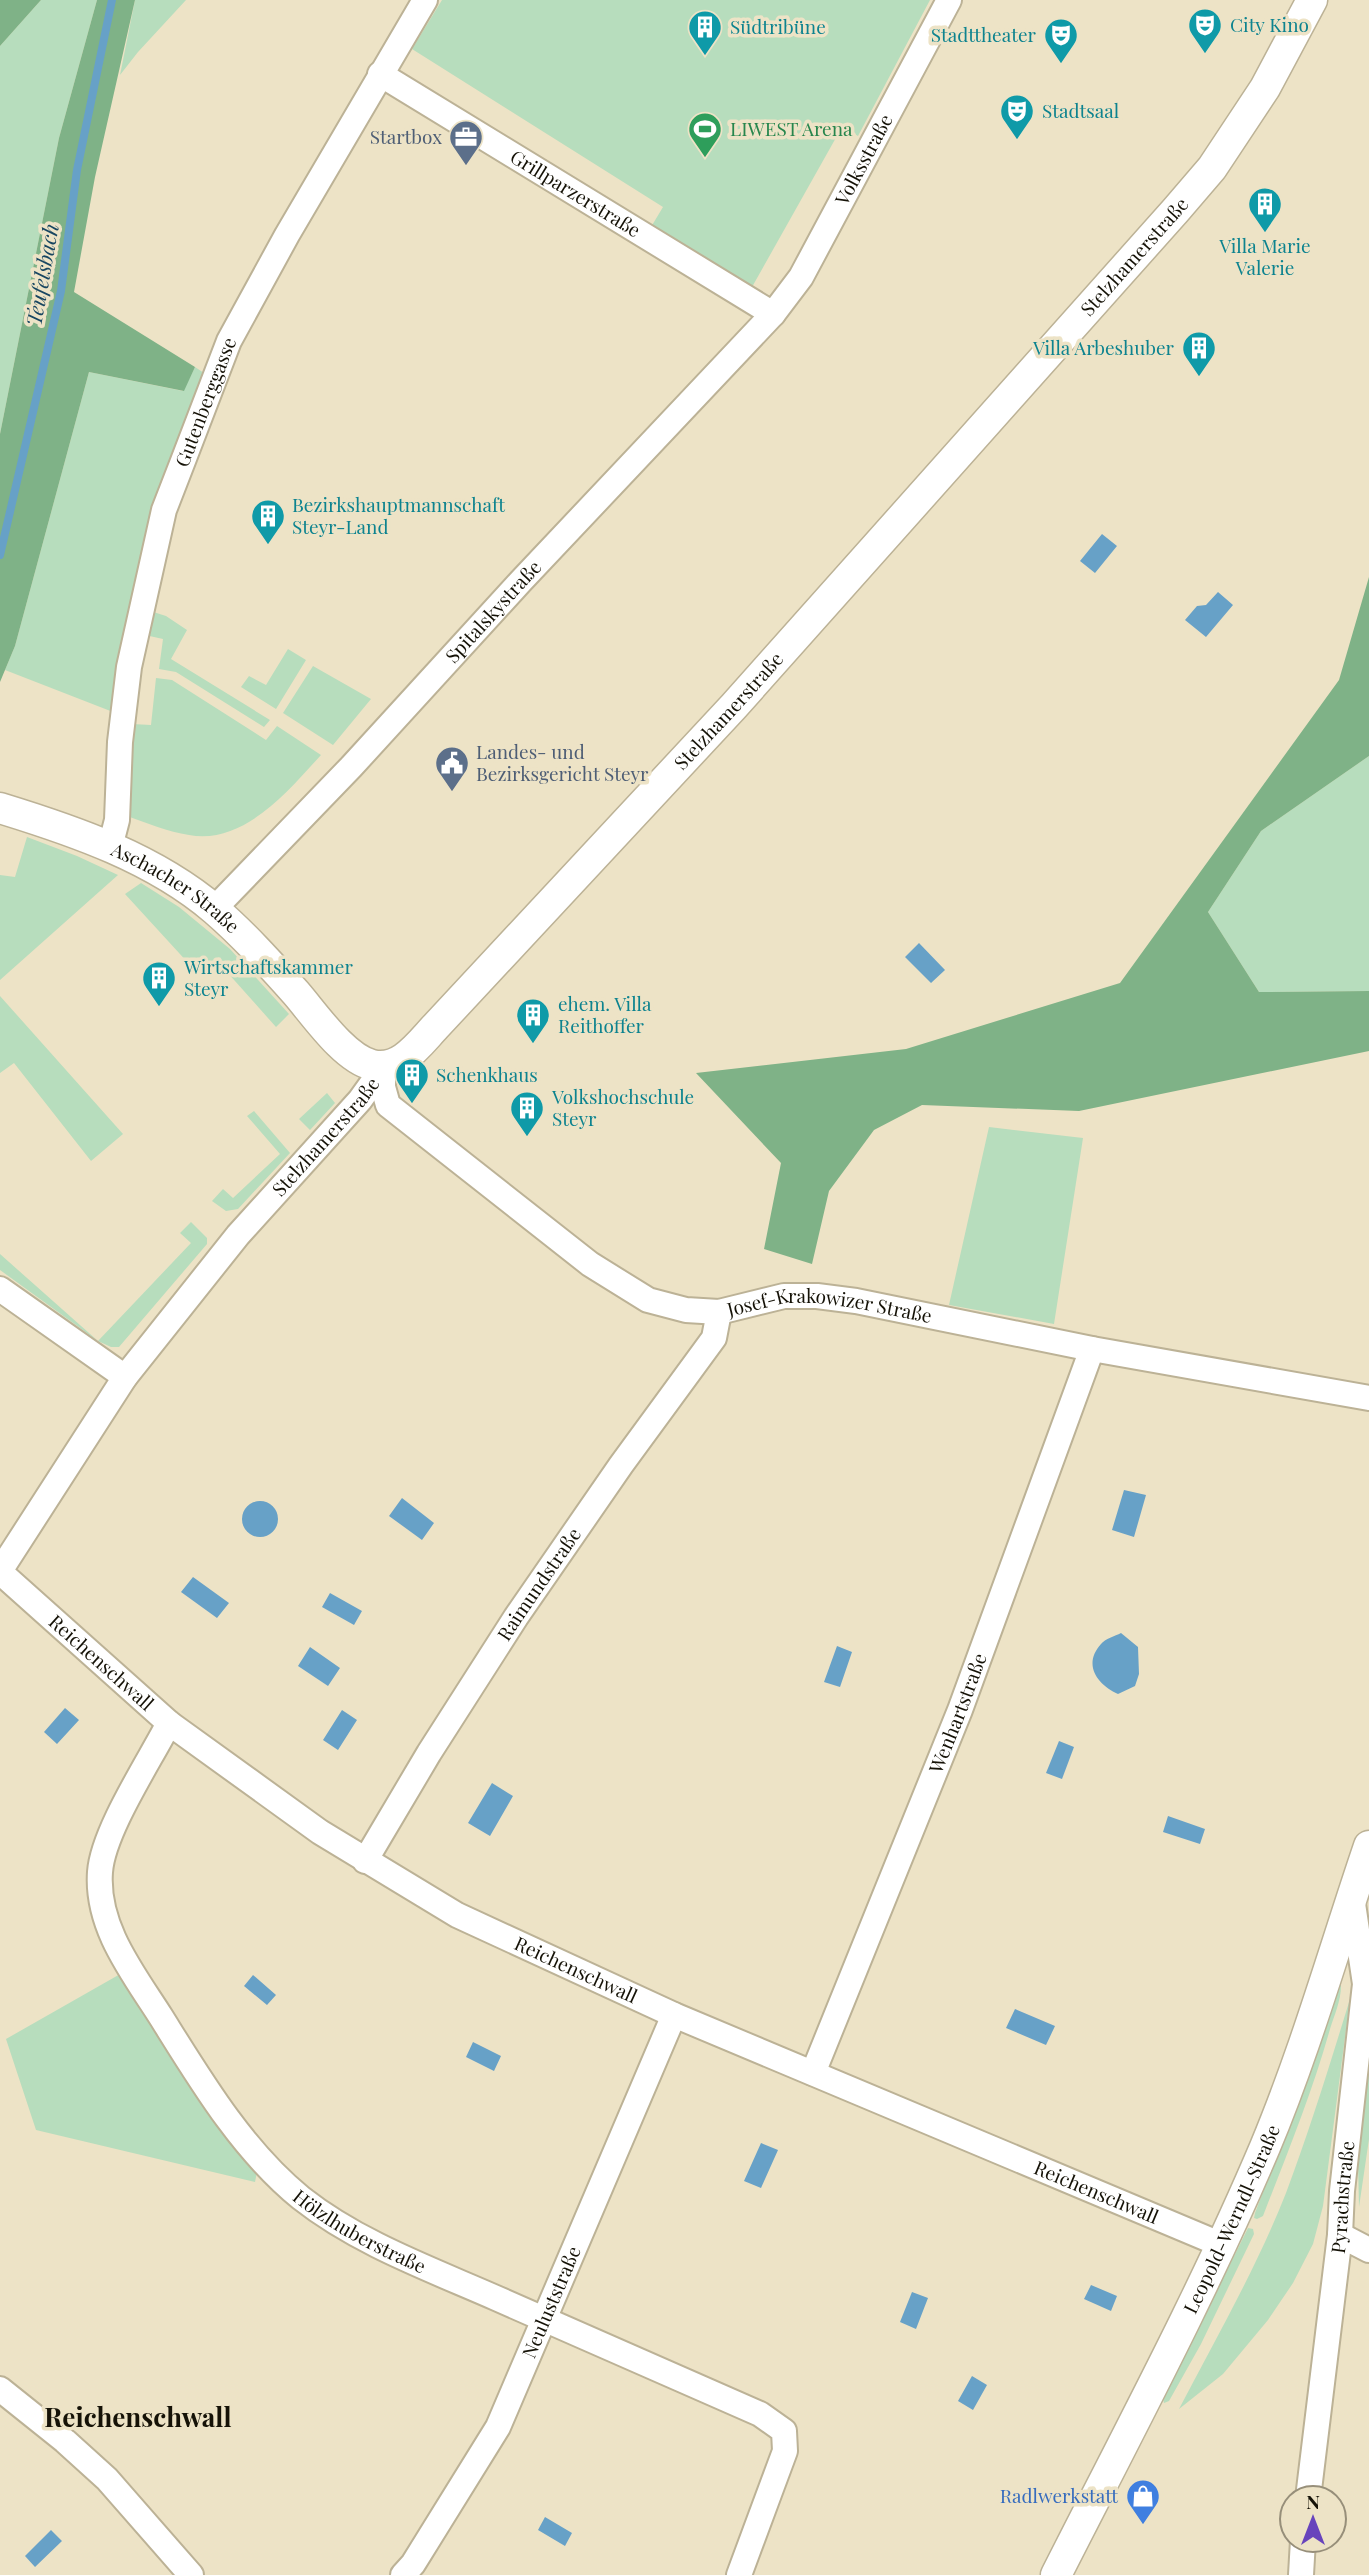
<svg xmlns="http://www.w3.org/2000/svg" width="1369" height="2575" font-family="'Playfair Display',serif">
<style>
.green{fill:#b7ddbd}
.forest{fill:#7fb287}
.water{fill:#67a1c7}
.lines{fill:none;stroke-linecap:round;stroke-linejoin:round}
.stream{stroke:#67a1c7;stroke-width:8}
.minor-casing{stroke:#bcb296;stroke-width:28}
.tertiary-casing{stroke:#bcb296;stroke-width:33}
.minor{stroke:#fff;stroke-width:24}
.tertiary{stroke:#fff;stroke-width:30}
.labels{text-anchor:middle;stroke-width:7;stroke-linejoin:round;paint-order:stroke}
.culture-label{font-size:19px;fill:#0d838f;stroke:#ede3c6;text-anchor:start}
.leisure-label{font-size:19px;fill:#27864d;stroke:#ede3c6;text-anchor:start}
.service-label{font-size:19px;fill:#4e5e75;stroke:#ede3c6;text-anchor:end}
.street-label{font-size:19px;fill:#151207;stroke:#ede3c6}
.shop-label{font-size:19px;fill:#366cbe;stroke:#ede3c6;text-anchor:end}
.water-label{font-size:21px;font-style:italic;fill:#184661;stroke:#ede3c6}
.district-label{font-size:26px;font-weight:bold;fill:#151207;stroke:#ede3c6}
</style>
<rect width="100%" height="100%" fill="#ede3c6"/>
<!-- green -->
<path class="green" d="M41,0h56l-38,138 -59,296v-388z
M135,0h51l-48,52 -18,23z
M442,0h488l-72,136 -16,-9 -90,160 -101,-60 12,-20 -251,-158z
M195,367l9,6 -44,118 -47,221 -108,-42 10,-24 74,-274 94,19z
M147,610l19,6 21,14 -16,29 99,61 -6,7 -88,-55 -17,-3 4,-30 -18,-4z
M288,649l18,11 -30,49 -35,-22 8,-11 17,9z
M313,666l58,33 -38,46 -50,-32z
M156,678l16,2 94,60 11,-14 44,29c-33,36 -77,90 -132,80 -21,-3 -42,-12 -62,-19l5,-92 19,1z
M1369,756v235l-110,1 -51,-80 53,-81z
M27,837l50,19 41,19 -118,105v-105l15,2z
M141,883l38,24 51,42 59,65 -13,13 -58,-65 -17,15 -76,-83z
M0,996l123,138 -32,27 -77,-98 -14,10z
M327,1093l8,10 -25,27 -11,-11z
M254,1111l36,42 -52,56 -12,2 -14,-10 11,-12 10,9 47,-44 -33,-38z
M989,1127l94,11 -29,186 -105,-19z
M191,1222l16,16v6l-88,103h-8l-13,-6 -98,-71v-16l98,87 93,-98 -11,-10z
M122,1973l136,194 -3,15 -219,-52 -30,-91z
M1340,1977c4,17 -5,36 -10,52 -18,64 -43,125 -67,187l-6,3 -3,-1 1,-5 63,-167z
M1350,1999l-27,207 -10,38 -20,39 -25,37 -45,54 -44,35c37,-71 78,-142 107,-216 24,-64 44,-129 64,-194z
M1369,2055v84l-10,68 -1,-45z
M1248,2228l5,1 1,5 -53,110 -32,57 -5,2 -1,-4z"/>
<!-- forest -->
<path class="forest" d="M0,0h41l-41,46z
M97,0h38l-40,177 -21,115 121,75 -11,24 -95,-19 -74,274 -15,36v-248l59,-296z
M1369,577v179l-108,75 -53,81 51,80 110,-1v60l-290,60 -157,-6 -48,25 -45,61 -17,73 -48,-15 17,-86 -85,-90 210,-24 214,-66 219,-303z"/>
<!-- water -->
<path class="water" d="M1102,534l15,12 -22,27 -15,-12z
M1218,592l15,13 -27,32 -21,-17 12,-14 9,-1z
M919,943l26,27 -14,13 -26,-26z
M1124,1490l22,5 -12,42 -22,-7z
M402,1498l32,25 -12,17 -33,-24z
M242 1519a18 18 0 1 1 36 0a18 18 0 1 1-36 0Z
M193,1577l36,26 -12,15 -36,-26z
M330,1593l32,18 -8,14 -32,-18z
M1121,1633l17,14 1,27 -4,12 -17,8c-20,-9 -36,-29 -17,-50 4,-5 14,-8 20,-11z
M837,1646l15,6 -12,35 -16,-5z
M310,1647l30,21 -12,18 -30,-20z
M65,1708l14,12 -22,24 -13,-12z
M342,1710l15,10 -19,30 -15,-10z
M1059,1741l15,6 -12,32 -16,-6z
M492,1783l21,13 -23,40 -22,-13z
M1168,1816l37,13 -5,15 -37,-12z
M253,1975l23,20 -9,10 -23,-19z
M1015,2009l40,17 -9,19 -40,-17z
M473,2042l28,14 -7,15 -28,-14z
M761,2143l17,7 -17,38 -17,-7z
M1091,2285l26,11 -6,15 -27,-12z
M912,2292l16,6 -12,31 -16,-7z
M972,2376l15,9 -14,25 -15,-9z
M545,2517l27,16 -7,13 -27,-16z
M51,2530l11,11 -27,26 -10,-11z"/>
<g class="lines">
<!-- stream -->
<path class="stream" d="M0,555l61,-264 16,-121 35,-170"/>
<!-- minor casing -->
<g class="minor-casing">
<g id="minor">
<path id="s1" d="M380,74l393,240"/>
<path id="s2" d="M110,847l7,-27 3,-78 9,-75 35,-157 19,-49 46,-120 58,-106 138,-235"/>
<path id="s3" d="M214,909l137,-142 170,-186 252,-267 28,-37 148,-277"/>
<path id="s4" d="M383,1068v19l5,18 202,159 58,36 38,10 33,2 65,-16h33l39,5 236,48 277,49"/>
<path d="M0,1289l125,88"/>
<path id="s5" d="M0,1571l125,-194 113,-142 122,-135 23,-32"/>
<path id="s6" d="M0,1572l169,151 151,109 137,83 217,100 548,230"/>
<path id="s7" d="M169,1723c-20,39 -66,108 -69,149 -4,55 33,101 61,145 40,64 81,133 140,181 57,45 129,71 195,100 88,38 176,77 264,116l24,17 1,20 -46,124"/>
<path id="s8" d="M365,1861l64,-108 87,-136 105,-152 93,-127 5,-26"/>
<path id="s9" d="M813,2073l147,-363 132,-361"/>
<path d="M1340,2235l29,15"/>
<path d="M0,2389l65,52 42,38 84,96"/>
<path id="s10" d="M1308,2498l32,-263 2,-44 23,-207 -13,-87"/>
<path id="s11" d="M403,2575l10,-11 85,-137 176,-412"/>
<path d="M1301,2575l2,-35"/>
</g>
</g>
<!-- tertiary casing -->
<g class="tertiary-casing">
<g id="tertiary">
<path id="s12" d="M0,808c75,23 154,50 215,102 29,25 55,54 81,83 19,22 48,65 76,72 28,7 47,-21 64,-39l298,-320 442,-496 36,-42 53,-80 47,-88"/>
<path id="s13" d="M1056,2575c72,-142 147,-282 209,-428 41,-98 70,-201 104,-301"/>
</g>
</g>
<!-- minor -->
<use href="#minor" class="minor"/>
<!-- tertiary -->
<use href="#tertiary" class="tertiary"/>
</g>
<!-- icons -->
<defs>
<g id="theatre-pin" transform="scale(1.75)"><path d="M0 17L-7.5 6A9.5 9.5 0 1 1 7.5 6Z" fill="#0f9aa8" stroke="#ede3c6"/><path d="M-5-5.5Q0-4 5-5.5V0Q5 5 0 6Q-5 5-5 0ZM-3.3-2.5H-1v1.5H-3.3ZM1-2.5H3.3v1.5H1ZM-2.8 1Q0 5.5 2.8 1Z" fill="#fff"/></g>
<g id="building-pin" transform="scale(1.75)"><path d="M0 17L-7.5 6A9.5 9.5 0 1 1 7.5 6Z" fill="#0f9aa8" stroke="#ede3c6"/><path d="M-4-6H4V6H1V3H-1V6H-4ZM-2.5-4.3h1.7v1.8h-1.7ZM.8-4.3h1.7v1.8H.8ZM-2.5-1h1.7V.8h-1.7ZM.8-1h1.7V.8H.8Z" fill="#fff"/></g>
<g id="stadium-pin" transform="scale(1.75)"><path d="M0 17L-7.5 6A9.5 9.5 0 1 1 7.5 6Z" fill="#2e9e5b" stroke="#ede3c6"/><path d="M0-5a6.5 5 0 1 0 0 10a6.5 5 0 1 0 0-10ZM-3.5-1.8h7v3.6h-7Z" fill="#fff"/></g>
<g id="office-pin" transform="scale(1.75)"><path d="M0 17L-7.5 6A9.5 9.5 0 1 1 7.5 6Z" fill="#5c6f8a" stroke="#ede3c6"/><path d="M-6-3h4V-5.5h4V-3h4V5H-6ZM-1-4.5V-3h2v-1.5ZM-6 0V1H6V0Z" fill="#fff"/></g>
<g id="civic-pin" transform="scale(1.75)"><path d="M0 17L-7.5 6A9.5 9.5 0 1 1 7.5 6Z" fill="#5c6f8a" stroke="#ede3c6"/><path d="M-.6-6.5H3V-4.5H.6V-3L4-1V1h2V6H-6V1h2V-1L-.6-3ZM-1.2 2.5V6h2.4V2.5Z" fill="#fff"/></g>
<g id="shop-pin" transform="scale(1.75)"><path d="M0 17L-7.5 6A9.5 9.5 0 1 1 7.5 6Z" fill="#3f7fe0" stroke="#ede3c6"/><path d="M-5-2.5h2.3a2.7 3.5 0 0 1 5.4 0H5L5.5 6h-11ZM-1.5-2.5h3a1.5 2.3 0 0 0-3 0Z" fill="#fff"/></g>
</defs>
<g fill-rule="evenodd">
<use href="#theatre-pin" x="1205" y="25"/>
<use href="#building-pin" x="705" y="27"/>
<use href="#theatre-pin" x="1061" y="35"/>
<use href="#theatre-pin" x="1017" y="111"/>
<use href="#stadium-pin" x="705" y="129"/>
<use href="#office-pin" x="466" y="137"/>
<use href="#building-pin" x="1265" y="204"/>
<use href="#building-pin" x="1199" y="348"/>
<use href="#building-pin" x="268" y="516"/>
<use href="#civic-pin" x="452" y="763"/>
<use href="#building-pin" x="159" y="978"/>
<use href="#building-pin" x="533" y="1015"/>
<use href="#building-pin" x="412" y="1075"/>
<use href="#building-pin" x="527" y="1108"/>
<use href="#shop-pin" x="1143" y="2496"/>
</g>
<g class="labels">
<!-- culture labels -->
<g class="culture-label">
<text x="1230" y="32">City Kino</text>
<text x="730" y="34">Südtribüne</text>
<text x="1036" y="42" text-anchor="end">Stadttheater</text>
<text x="1042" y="118">Stadtsaal</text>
<text x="1265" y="253" text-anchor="middle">Villa Marie<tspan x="1265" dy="22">Valerie</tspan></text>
<text x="1174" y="355" text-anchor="end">Villa Arbeshuber</text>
<text x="292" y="512">Bezirkshauptmannschaft<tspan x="292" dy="22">Steyr-Land</tspan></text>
<text x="184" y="974">Wirtschaftskammer<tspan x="184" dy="22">Steyr</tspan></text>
<text x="558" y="1011">ehem. Villa<tspan x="558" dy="22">Reithoffer</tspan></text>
<text x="436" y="1082">Schenkhaus</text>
<text x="552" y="1104">Volkshochschule<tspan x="552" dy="22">Steyr</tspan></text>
</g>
<!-- leisure labels -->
<g class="leisure-label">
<text x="730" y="136">LIWEST Arena</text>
</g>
<!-- service labels -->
<g class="service-label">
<text x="442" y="144">Startbox</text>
<text x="476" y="759" text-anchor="start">Landes- und<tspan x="476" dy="22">Bezirksgericht Steyr</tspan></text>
</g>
<!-- street labels -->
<g class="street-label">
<text dy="7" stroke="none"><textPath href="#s3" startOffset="996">Volksstraße</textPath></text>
<text dy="7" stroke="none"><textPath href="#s1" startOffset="229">Grillparzerstraße</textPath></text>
<text dy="7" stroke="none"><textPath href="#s12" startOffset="1580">Stelzhamerstraße</textPath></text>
<text dy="7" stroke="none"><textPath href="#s2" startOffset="458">Gutenberggasse</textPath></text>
<text dy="7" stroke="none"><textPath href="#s3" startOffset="408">Spitalskystraße</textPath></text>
<text dy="7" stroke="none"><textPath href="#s12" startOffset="971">Stelzhamerstraße</textPath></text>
<text dy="7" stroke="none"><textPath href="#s12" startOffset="194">Aschacher Straße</textPath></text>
<text dy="7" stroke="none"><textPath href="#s5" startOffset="544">Stelzhamerstraße</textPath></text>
<text dy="7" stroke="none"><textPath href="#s4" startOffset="548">Josef-Krakowizer Straße</textPath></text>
<text dy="7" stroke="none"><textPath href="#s8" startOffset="327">Raimundstraße</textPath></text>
<text dy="7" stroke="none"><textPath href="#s6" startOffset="136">Reichenschwall</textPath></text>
<text dy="7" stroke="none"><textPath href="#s9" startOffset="388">Wenhartstraße</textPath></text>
<text dy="7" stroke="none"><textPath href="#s6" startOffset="704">Reichenschwall</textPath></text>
<text dy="7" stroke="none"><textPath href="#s6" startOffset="1270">Reichenschwall</textPath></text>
<text dy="7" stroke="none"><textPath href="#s10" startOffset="303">Pyrachstraße</textPath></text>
<text dy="7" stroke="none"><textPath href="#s13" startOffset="397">Leopold-Werndl-Straße</textPath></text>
<text dy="7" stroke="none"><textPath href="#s7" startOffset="623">Hölzlhuberstraße</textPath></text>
<text dy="7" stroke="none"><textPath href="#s11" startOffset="312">Neuluststraße</textPath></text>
</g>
<!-- shop labels -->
<g class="shop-label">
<text x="1118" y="2503">Radlwerkstatt</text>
</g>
<!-- water labels -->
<g class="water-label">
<text transform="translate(43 275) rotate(-80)" y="7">Teufelsbach</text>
</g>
<!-- district labels -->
<g class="district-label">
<text x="138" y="2427">Reichenschwall</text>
</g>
</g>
<!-- north arrow -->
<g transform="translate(1313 2519)"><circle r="33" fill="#ede3c6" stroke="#978f7a" stroke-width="2"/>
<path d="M0-5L12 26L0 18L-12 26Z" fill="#6844bc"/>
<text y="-10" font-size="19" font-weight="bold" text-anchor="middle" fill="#151207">N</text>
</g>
</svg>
